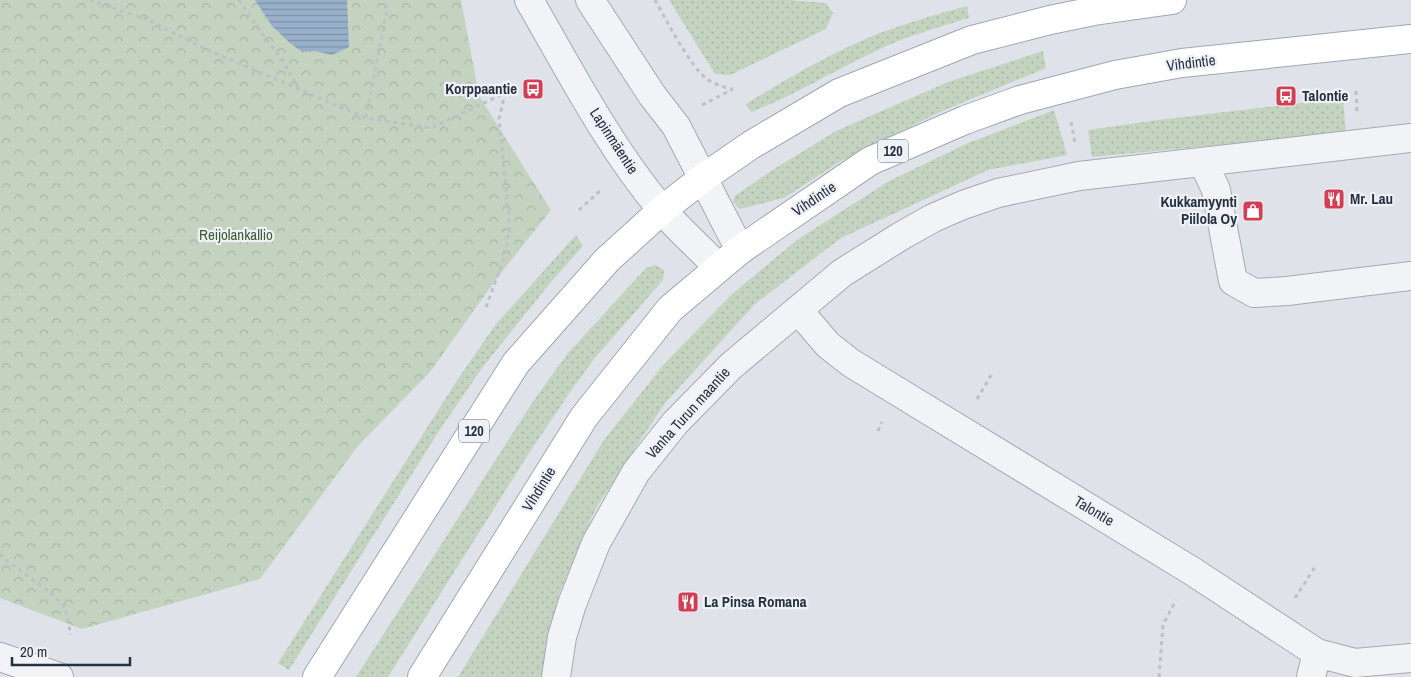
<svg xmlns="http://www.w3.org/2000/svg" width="1411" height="677" font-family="'Archivo Narrow',sans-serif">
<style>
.grass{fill:url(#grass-dots)}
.park{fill:url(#park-crowns)}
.water{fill:url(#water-rules)}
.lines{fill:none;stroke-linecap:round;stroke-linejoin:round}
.minor-casing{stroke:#a4aab3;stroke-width:30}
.major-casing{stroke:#9ea7b5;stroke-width:30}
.path{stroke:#bdc0c7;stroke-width:3;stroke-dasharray:4 4;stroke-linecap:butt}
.minor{stroke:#f2f3f7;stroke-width:28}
.major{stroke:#fff;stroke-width:28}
.labels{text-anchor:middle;stroke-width:4.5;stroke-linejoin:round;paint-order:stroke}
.shield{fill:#eef2f6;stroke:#636a77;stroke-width:1}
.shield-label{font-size:14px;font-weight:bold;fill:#273040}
.street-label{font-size:15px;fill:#273040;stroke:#eef2f6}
.poi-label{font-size:15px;font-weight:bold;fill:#273040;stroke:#eef2f6;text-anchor:start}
.park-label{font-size:15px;fill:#3c5c34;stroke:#eef2f6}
</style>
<defs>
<pattern id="grass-dots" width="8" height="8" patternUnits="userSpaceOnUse" patternTransform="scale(1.25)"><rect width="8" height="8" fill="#c4d3c0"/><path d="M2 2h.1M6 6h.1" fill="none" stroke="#a8b5a6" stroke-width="1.8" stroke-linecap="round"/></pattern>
<pattern id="park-crowns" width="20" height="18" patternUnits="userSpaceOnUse" patternTransform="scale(1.25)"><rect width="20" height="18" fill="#c4d3c0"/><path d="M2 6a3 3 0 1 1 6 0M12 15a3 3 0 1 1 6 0" fill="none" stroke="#a8b5a6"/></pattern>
<pattern id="water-rules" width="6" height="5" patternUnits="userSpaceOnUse" patternTransform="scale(1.25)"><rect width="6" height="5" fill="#98b0ca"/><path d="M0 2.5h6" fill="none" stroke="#7c90a5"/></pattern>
</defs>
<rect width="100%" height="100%" fill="#dfe3e9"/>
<!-- grass -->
<path class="grass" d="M669,0h120l37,3 7,10 -7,16 -96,46 -15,-1z
M967,6l2,12c-29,9 -59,17 -87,30 -44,20 -86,47 -131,64l-5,-8c37,-23 75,-45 115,-63 34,-15 70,-25 106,-35z
M1043,51l3,17 -106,44 -99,49 -57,37 -44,11 -7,-7 2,-6 36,-25 65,-40 112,-49z
M1343,98l3,35 -254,24 -4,-27 70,-10z
M1054,110l13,45 -79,15 -147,68 -86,66 -90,99 -69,105 -37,86 -18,83h-83l146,-237 60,-76 68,-70 65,-54 92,-59 77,-37z
M576,235l7,11 -32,36 -69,86 -43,63 -150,239 -11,-7 178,-281 40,-58z
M655,265l9,5 -1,10 -69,79 -21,29 -42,62 -143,227h-32l178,-277 34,-47 78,-85z"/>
<!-- park -->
<path class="park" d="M0,0h461l18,96 72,114 -57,72 -64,90 -72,74 -98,133 -178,50 -82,-31z"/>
<!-- water -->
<path class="water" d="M255,0h92l2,47 -17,8 -17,-4 -13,1 -12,-9 -18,-17z"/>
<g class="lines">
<!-- minor casing -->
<g class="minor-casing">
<path id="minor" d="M529,0c41,71 80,147 133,210 17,20 38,38 56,57
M590,0l62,95 24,31 64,124
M1203,162l13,28 17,91 21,12 33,-2 124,-15
M798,310l30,35 23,18 341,208 125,82 38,10 56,-5
M0,657l59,20
M556,677l6,-40 10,-33 24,-61 40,-71 39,-49 56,-57 111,-93 59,-37 32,-18 30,-13 35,-12 81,-17 332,-38
M1311,677l6,-24"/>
</g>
<!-- major casing -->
<g class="major-casing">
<path id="major" d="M317,677l199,-314 91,-103 55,-50 41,-32 48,-33 88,-52 133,-53 78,-20 44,-9 78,-11
M422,677l162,-260 86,-108 70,-59 130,-89 95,-41 55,-20 95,-25 67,-12 229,-24"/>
</g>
<!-- path -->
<path class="path" d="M90,0l61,21 52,27 163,70 65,10 74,-35
M239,0l18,27 24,31 19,33
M655,0c12,21 34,65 52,79 7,5 16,8 25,10
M1356,91l1,20
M702,105l31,-16
M366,118l21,-109 -3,-9
M1071,122l4,21
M579,210l23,-21
M486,307l19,-51 5,-29 -11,-108 6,-26
M977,399l16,-27
M878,431l4,-9
M0,554l6,6 44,32 15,15 6,28
M1295,598l20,-31
M1159,677l4,-52 13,-25"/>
<!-- minor -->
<use href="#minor" class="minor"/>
<!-- major -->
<use href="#major" class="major"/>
</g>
<!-- icons -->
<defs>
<g id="bus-square" transform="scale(1.125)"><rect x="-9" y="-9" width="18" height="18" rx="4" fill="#d23f55" stroke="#eef2f6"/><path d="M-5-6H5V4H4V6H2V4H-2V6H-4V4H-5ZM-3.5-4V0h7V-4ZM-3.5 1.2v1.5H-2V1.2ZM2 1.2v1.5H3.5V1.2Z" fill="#fff"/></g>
<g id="restaurant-square" transform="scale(1.125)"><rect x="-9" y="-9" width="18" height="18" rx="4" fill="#d23f55" stroke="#eef2f6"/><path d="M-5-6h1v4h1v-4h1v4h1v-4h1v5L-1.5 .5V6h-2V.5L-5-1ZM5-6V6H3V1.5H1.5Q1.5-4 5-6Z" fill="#fff"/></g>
<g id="shop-square" transform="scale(1.125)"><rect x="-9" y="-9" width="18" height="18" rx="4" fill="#d23f55" stroke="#eef2f6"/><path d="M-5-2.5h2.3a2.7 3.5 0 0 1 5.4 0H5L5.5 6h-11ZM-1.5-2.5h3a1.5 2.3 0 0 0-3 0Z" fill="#fff"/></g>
</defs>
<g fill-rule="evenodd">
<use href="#bus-square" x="533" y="89"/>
<use href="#bus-square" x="1286" y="96"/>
<use href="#restaurant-square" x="1334" y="199"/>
<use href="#shop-square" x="1253" y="211"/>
<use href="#restaurant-square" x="688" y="602"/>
</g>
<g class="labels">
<!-- shield labels -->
<g class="shield">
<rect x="878" y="139.5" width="30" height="23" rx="4"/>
<rect x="459" y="419.5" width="30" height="23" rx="4"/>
</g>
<g class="shield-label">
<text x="893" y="156">120</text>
<text x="474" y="436">120</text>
</g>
<!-- street labels -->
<g class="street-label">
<text transform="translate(1191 63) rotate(-7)" y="5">Vihdintie</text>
<text transform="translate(614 141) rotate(57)" y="5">Lapinmäentie</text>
<text transform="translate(814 199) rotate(-34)" y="5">Vihdintie</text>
<text transform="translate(688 413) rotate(-48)" y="5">Vanha Turun maantie</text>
<text transform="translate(539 489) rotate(-58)" y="5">Vihdintie</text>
<text transform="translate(1094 511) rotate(31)" y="5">Talontie</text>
</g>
<!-- poi labels -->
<g class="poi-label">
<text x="517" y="94" text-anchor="end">Korppaantie</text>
<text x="1302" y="101">Talontie</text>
<text x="1350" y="204">Mr. Lau</text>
<text x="1237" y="207" text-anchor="end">Kukkamyynti<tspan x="1237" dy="17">Piilola Oy</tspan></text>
<text x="704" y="607">La Pinsa Romana</text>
</g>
<!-- park labels -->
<g class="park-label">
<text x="236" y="240">Reijolankallio</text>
</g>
</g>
<!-- scale -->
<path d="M12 657v8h118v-8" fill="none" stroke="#273040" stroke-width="2.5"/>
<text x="20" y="657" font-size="15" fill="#273040" stroke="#eef2f6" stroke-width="4" paint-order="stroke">20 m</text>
</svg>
